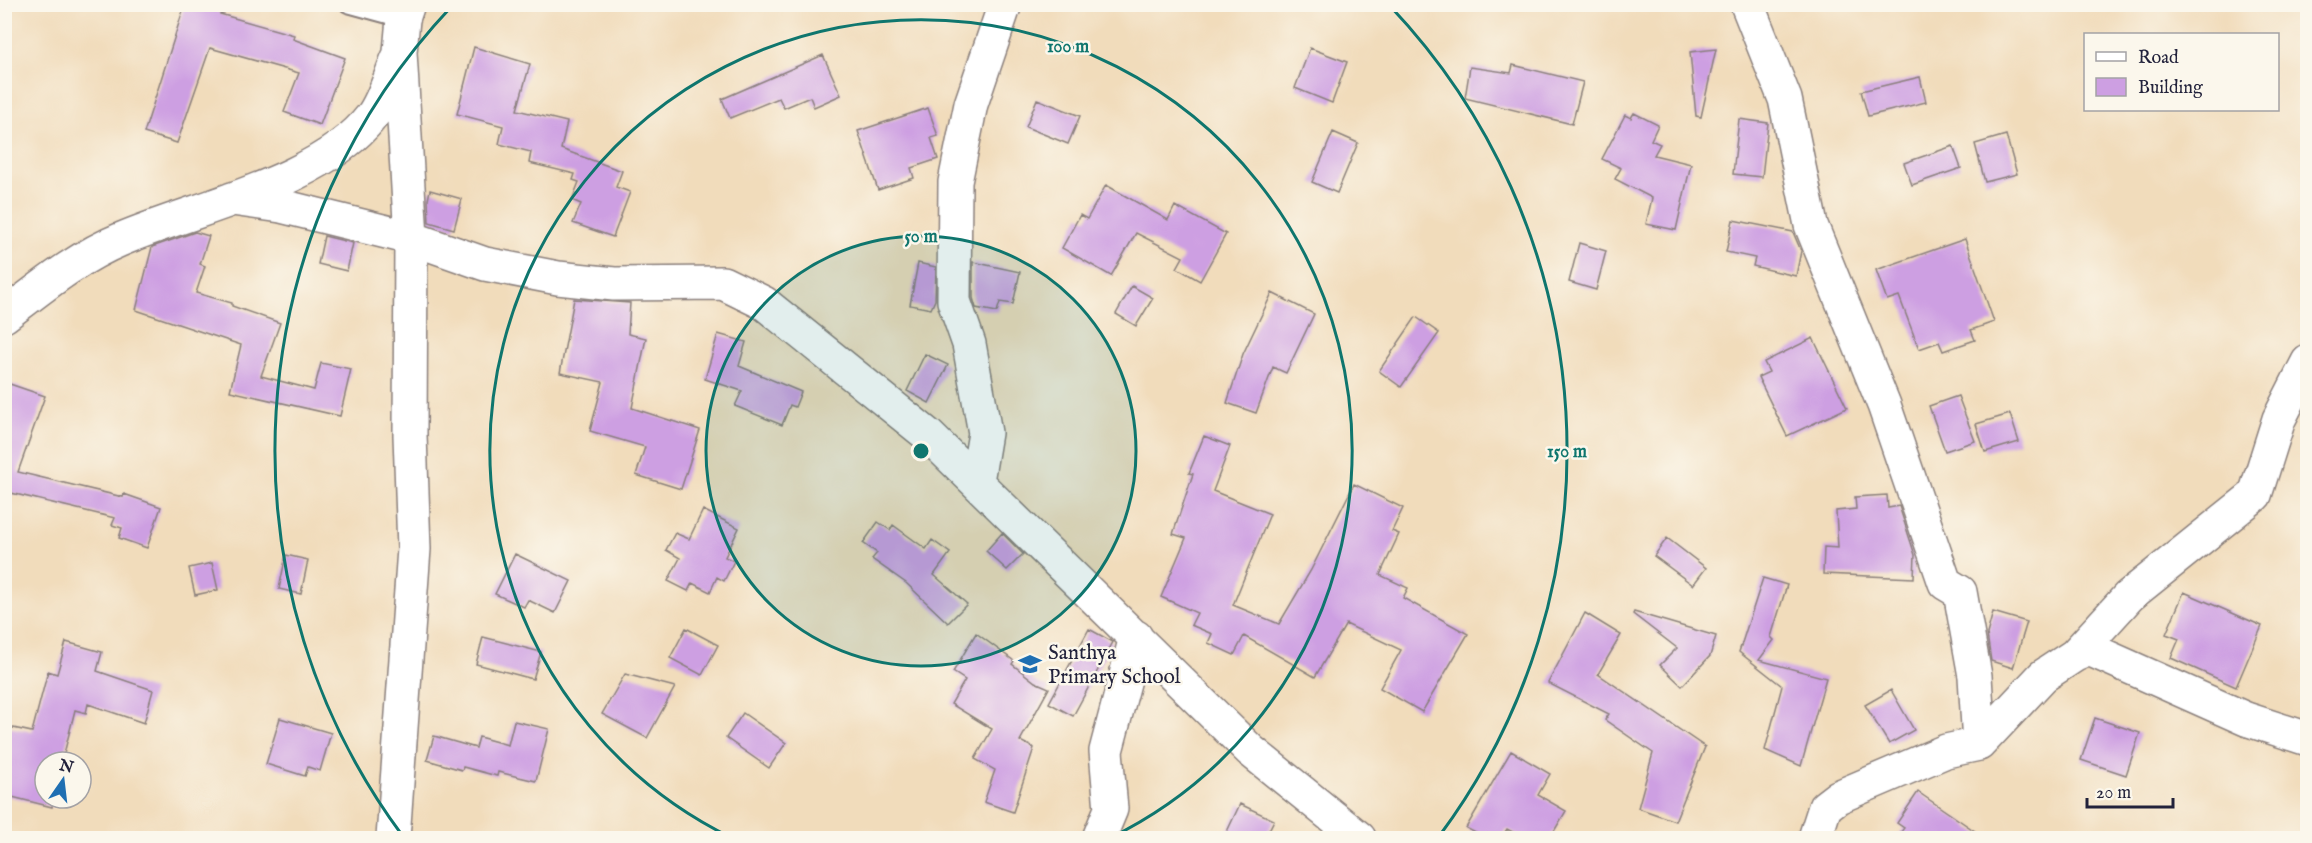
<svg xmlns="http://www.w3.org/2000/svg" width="2312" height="843" font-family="'IM FELL English',serif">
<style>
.building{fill:#cd9fe2}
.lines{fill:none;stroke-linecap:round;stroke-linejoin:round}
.lane-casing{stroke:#8a7f7b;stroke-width:20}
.street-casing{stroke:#8a7f7b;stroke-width:36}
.lane{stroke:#fff;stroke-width:16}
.street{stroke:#fff;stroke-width:33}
.ring{fill:none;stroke:#0f766e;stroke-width:3}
.labels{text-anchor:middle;stroke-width:5;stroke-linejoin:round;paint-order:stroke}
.poi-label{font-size:21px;fill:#22223b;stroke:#fbf7ec;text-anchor:start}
.centre{fill:#0f766e;stroke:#fbf7ec;stroke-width:3}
.ring-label{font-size:18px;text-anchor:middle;font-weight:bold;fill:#0f766e;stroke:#fbf7ec;stroke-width:5;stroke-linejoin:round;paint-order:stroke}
</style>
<rect width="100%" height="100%" fill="#fbf7ec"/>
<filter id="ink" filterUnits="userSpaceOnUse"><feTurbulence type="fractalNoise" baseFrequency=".0167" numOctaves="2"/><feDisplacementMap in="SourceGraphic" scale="12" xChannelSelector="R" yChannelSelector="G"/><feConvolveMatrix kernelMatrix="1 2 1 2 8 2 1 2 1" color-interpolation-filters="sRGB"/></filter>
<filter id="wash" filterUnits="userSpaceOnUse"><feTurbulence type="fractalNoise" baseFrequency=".008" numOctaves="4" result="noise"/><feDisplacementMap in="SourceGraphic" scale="24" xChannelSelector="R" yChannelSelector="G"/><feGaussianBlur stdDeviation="1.35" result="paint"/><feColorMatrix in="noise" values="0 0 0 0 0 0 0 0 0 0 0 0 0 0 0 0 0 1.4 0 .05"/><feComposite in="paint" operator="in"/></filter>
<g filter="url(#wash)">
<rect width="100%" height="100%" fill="#f1dcbb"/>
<g id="blocks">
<!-- building -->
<path class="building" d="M185,4h11l25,8 -1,2 74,21 -1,4 52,19 -25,67 -36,-13 15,-39 -89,-25 -33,95 -33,-10z
M474,47l56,17 -13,46 50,12 -6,27 61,22 -6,16 14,5 -17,45 -40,-14 8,-19 -9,-4 7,-18 -6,-2 2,-6 -46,-11 2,-11 -32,-8 4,-18 -46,-12z
M1310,48l37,14 -15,41 -37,-15z
M1716,49l-15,68 -5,-1 -6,-64z
M823,55l18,40 -27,12 -4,-10 -26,11 -5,-10 -49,20 -8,-19z
M1513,65l70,17 -11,42 -107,-26 5,-31 41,6z
M1920,77l6,25 -58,14 -7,-25z
M1037,99l43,17 -12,28 -42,-17z
M928,108l10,28 -7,2 7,21 -27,9 3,10 -36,12 -20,-59z
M1634,113l24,12 -7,15 9,4 -6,11 37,9 -15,66 -30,-6 6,-26 -37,-19 6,-11 -19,-9 23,-44 6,3z
M1739,119l29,4 -6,54 -29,-3z
M1333,132l25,11 -21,50 -25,-11z
M2006,135l11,39 -32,8 -10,-38z
M1953,146l8,22 -49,17 -8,-22z
M1106,185l62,35 7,-14 51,28 -26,47 -23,-13 6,-11 -47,-24 -25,43 -49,-28 18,-33 7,4z
M430,190l32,9 -8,30 -25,-7 -1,-22z
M1733,220l60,12 8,19 -5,25 -43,-10 2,-8 -29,-6z
M195,232l14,4 -9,28 5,2 -9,27 36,10v3l48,17 -19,53 53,14 7,-27 30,6 -11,47 -110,-25 11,-46 -105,-35 16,-63z
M324,236l29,7 -6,28 -29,-7z
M1965,239l29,83 -23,8 4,10 -32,11 -4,-9 -20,7 -20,-53 -12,4 -11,-30z
M1579,243l27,8 -10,39 -27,-8z
M973,262l47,10 -7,32 -13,-2 -3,10 -21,-4 -3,-10z
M918,263l18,4 -1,33 -4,9 -21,-4z
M1132,286l21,12 -17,28 -20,-12z
M1272,293l42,21 -28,59 -13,-6 -17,46 -29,-10 16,-49z
M574,299l56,4 -2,31 18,4 -14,70 68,22 -19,59 -45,-14 9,-28 -55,-16 13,-49 -43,-9z
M1416,317l23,16 -38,54 -22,-16z
M718,334l28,8 -7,24 62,26 -6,15 -5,-2 -8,20 -47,-19 7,-15 -37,-12z
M1813,338l34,70 -60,28 -29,-59 11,-5 -5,-10z
M925,354l23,11 -19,38 -22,-12z
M4,382l41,14 -27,76 105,25 1,-3 37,13 -14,41 -28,-10 3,-10 -10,-3 3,-7 -104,-25 -3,8h-4z
M1958,396l17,45 -30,10 -16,-45z
M2010,414l9,28 -34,10 -9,-28z
M1204,436l26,10 -17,45 57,23 -37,91 46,19 32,-54 43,-86 49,24 -11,23 7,3 -19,41 28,13 -5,10 65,36 -46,78 -42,-24 21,-38 -55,-26 -31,53 -71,-41 -10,19 -26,-12 4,-9 -21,-9 6,-12 -36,-16 25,-59 -13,-4 20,-60 -4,-1z
M1887,495l1,13 11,-2 16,49 -1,23 -91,-4 1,-27 14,1 -2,-37 20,-2 -1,-12z
M703,510l36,18 -14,29 9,4 -10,20 -7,-4 -7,15 -18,-9 -4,8 -20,-10 12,-23 -14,-8 9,-17 14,6z
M878,522l12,8 3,-5 33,24 6,-9 18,13 -16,22 33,29 -19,19 -42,-40 -34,-24 5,-6 -14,-10z
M1002,533l21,21 -16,16 -21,-19z
M1667,538l39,30 -13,17 -39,-29z
M515,554l56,27 -16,32 -27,-13 -4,7 -29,-13z
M286,555l22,5 -7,34 -22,-5z
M212,563l6,27 -23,5 -6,-27z
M1763,578l24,7 -16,52 3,3 -15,20 67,18 -25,88 -36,-16 17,-64 -43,-34z
M2184,592l78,34 -26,61 -65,-29 8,-19 -13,-5z
M1634,612l82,24 -6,20 -28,30 -22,-21 17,-17 -44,-34z
M1993,612l34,10 -14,46 -22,-7 -4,-27z
M1585,613l36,22 -23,39 107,73 -30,74 -37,-13 15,-55 -48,-33 4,-6 -61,-31z
M686,628l32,17 -16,30 -32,-17z
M1089,629l24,13 -40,74 -24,-13z
M976,633l38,28 -2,3 23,18 14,6 -29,53 14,7 -21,64 -29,-10 11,-32 -20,-11 17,-30 -41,-25 14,-24 -12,-8z
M483,637l58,15 -8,27 -57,-15z
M66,642l36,10 -5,19 56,19 -9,33 -56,-19 -2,9 -11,-3 -13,52h-17v36h9l-2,9 -48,-12v-69l28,6 16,-61 9,3z
M625,674l50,13 -28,51 -45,-24z
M1891,690l23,40 -25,14 -24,-39z
M743,713l43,30 -17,25 -43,-30z
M280,718l51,15 -11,38 -12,-4 -3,9 -39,-12z
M2095,718l45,15 -14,42 -45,-15z
M514,721l35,8 -13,52 -38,-9 -1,4 -34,-9 -1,3 -35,-10 7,-24 42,12 3,-11 29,8z
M1511,751l39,23 -12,21 28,16 -16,27h-26l-17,-9 -6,9h-16l-19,-10z
M1918,792l67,46h-89l8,-10 -7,-5z
M1240,804l34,16 -9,18h-41z"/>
</g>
</g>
<g filter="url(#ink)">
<use href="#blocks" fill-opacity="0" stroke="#8a7f7b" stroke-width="1.5"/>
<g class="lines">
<!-- lane casing -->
<g class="lane-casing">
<path id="lane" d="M348,4l55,15"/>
</g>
<!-- street casing -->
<g class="street-casing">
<path id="street" d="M1747,4l38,95 26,126 73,180 61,178 15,9 15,84 4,68
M232,199l49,7 130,32 74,26 73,14 56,6 109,-1 41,20 164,132 323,316 108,87
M4,316c38,-29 74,-59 118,-77 75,-32 200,-57 250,-123 12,-16 18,-40 26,-58
M977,481l8,-48 -16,-89 -15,-43 1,-119 16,-78 34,-100
M2075,655l14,-6 157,70 62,20
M393,838l21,-289 -4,-114 1,-197 -11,-186 3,-33 5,-15
M1099,838l12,-29 -5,-58 30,-114
M1815,838l10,-31 13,-10 108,-46 33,-7 64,-68 32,-21 54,-59 126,-101 24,-76 29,-57"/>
</g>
<!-- lane -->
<use href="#lane" class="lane"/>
<!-- street -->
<use href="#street" class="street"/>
</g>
</g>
<!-- distance rings -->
<circle cx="921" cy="451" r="215" fill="#0f766e" fill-opacity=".12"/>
<g class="ring">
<circle cx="921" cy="451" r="215"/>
<path d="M732 838A431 431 0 1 1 1110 838"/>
<path d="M402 835A646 646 0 0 1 452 6M1390 6A646 646 0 0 1 1440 835"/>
</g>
<!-- icons -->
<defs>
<g id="school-bare" transform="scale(1.8)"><path d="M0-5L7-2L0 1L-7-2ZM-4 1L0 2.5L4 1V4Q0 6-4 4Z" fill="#1f6fb2" stroke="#fbf7ec" stroke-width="2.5" paint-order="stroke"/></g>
</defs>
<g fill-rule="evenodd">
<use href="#school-bare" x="1030" y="664"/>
</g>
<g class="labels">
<!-- poi labels -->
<g class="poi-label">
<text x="1048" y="659">Santhya<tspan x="1048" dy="24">Primary School</tspan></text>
</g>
</g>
<circle cx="921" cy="451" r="9" class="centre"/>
<g class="ring-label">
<text x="1068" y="52">100 m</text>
<text x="921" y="242">50 m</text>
<text x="1567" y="457">150 m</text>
</g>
<!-- margin -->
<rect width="2312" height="843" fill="none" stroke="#fbf7ec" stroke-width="24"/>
<!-- legend -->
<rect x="2084" y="33" width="195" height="78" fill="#fbf7ec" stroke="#a4a2a5" stroke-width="1.5"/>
<rect x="2096" y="52" width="30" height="9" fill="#ffffff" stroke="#a4a2a5" stroke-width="1.5"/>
<text x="2138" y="63" font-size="18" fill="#22223b">Road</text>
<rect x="2096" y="78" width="30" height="18" fill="#cd9fe2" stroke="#a4a2a5" stroke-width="1.5"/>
<text x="2138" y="93" font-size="18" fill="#22223b">Building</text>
<!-- north arrow -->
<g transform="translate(63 780) rotate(14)"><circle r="28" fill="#fbf7ec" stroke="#a4a2a5" stroke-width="1.5"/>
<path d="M0-4.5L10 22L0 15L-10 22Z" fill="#1f6fb2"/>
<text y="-9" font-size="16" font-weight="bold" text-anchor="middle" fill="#22223b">N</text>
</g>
<!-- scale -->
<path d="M2087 798v9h86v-9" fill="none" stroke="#22223b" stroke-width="3"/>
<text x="2096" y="798" font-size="18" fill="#22223b" stroke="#fbf7ec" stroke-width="4.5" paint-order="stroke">20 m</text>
</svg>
